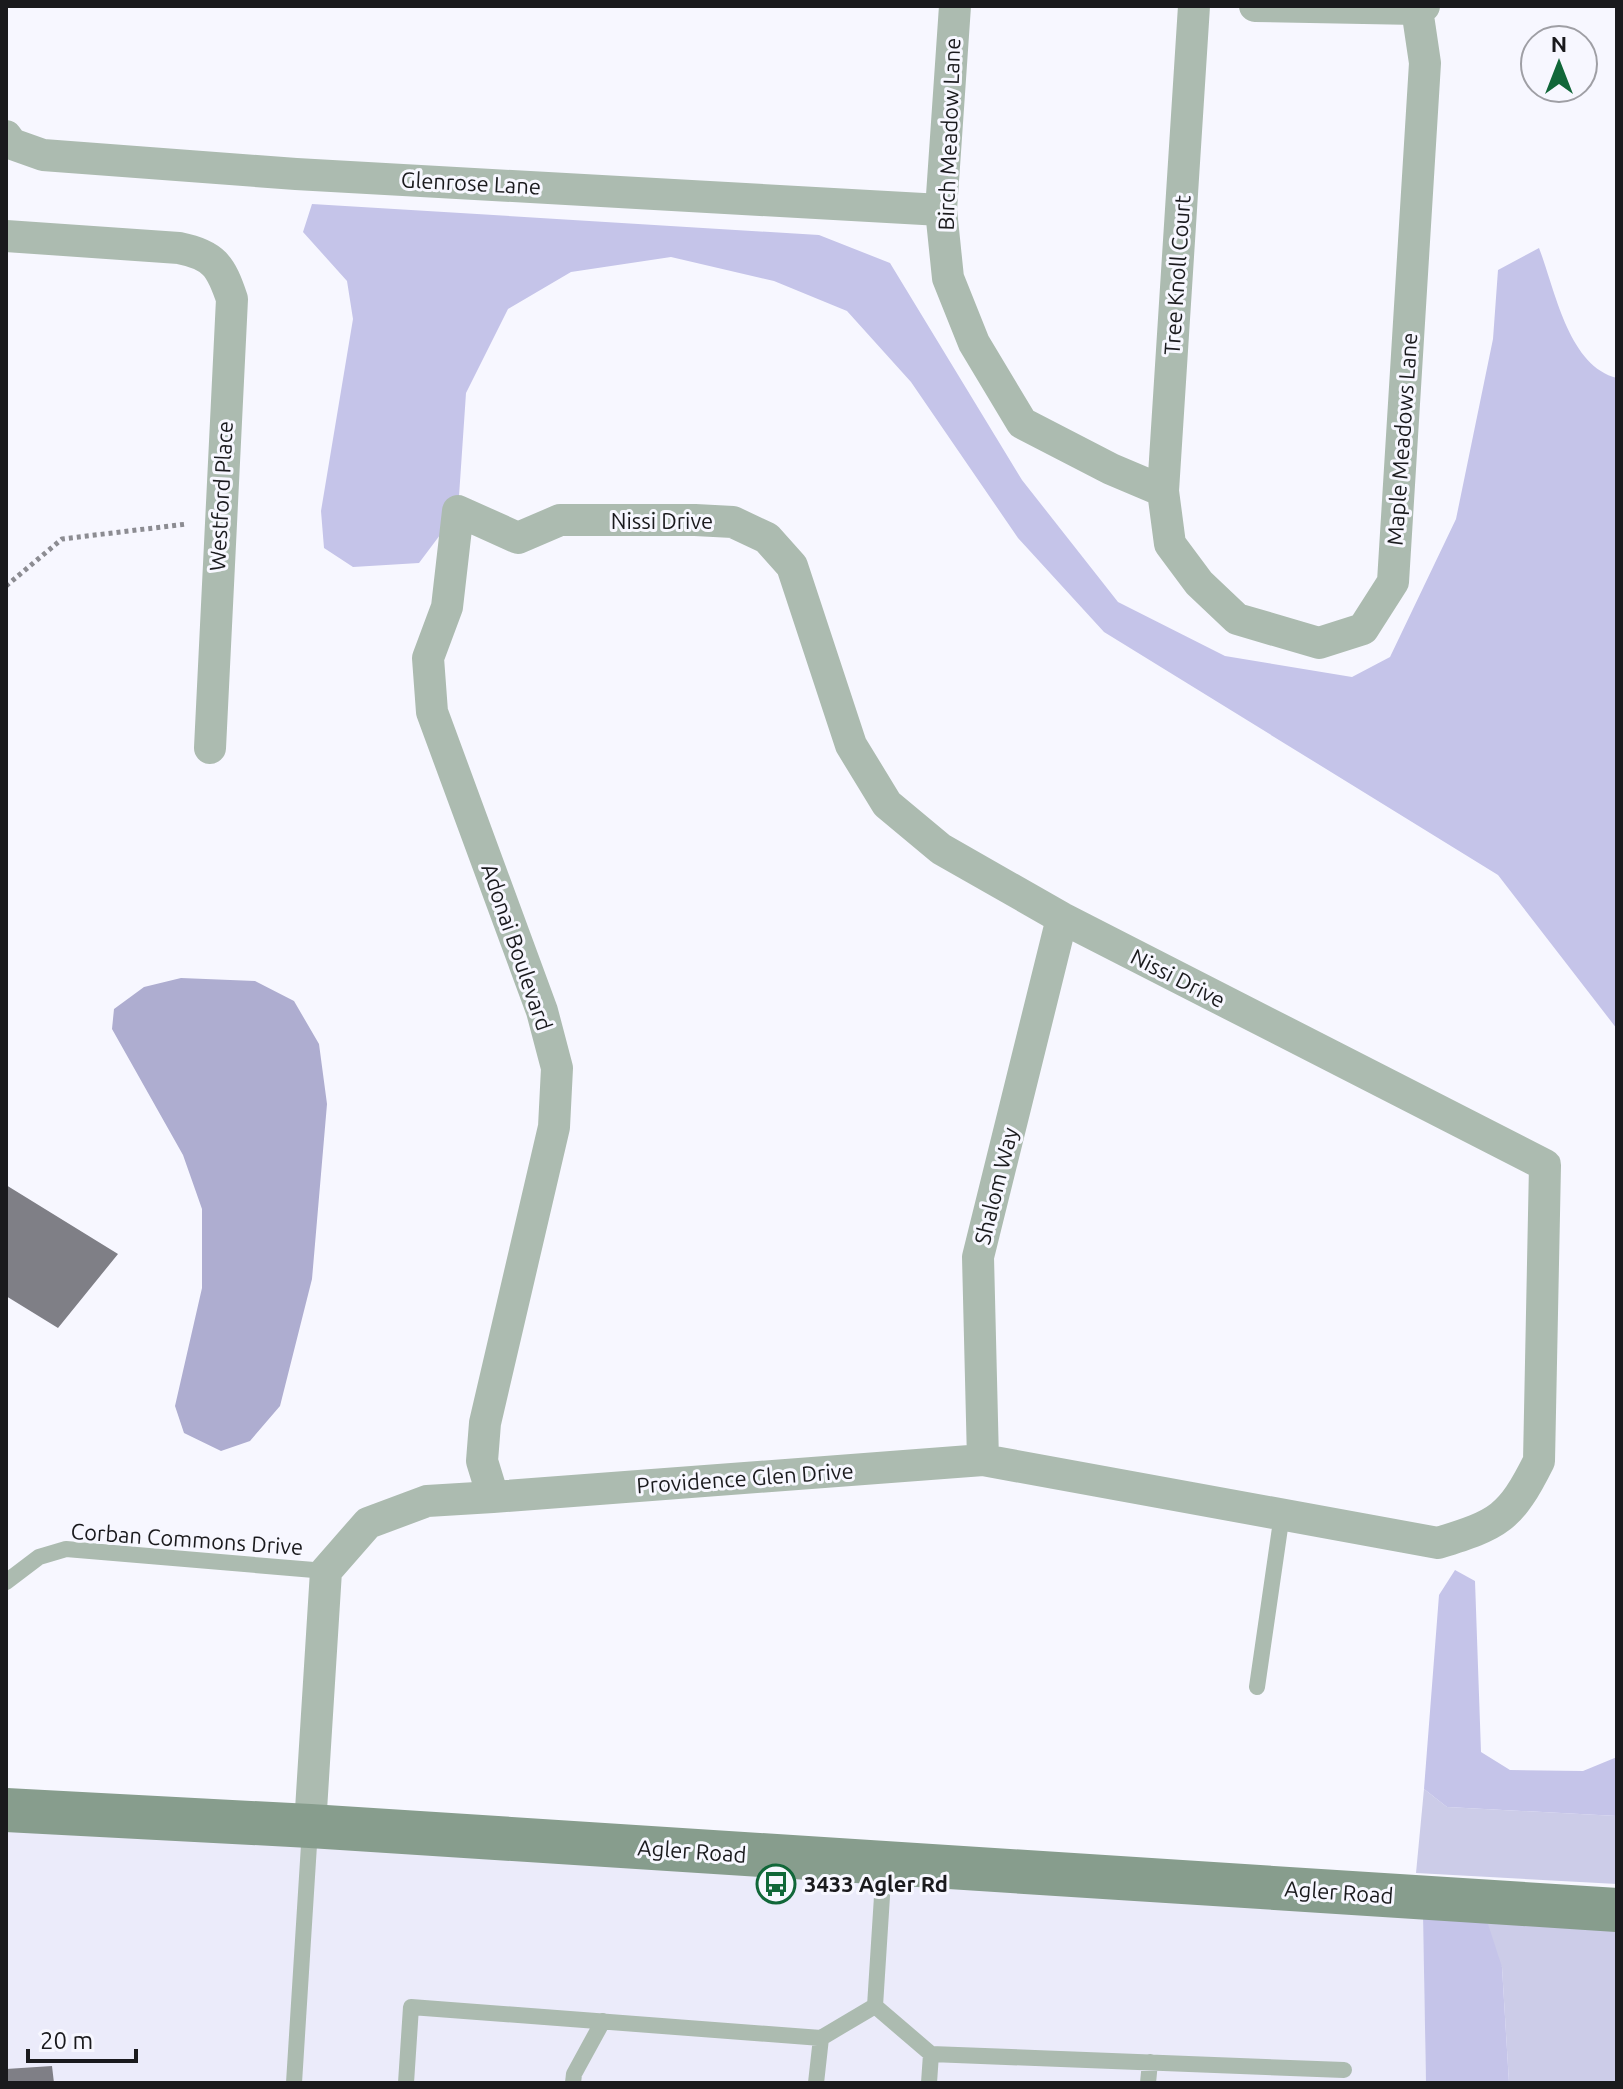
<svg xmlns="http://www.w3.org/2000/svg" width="1623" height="2089" font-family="Ubuntu,sans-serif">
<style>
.built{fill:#ebebfa}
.green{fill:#cccce8}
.forest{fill:#c5c4e9}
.water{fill:#aeadd0}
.building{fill:#7f7f86}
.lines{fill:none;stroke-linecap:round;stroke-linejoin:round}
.path{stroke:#8c8c92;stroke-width:5;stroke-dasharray:4 4;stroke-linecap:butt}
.lane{stroke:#acbbb0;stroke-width:16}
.street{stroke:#acbbb0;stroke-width:32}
.secondary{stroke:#879d8d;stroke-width:44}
.labels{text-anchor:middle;stroke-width:6;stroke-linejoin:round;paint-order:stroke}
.street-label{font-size:22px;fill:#1a1a1d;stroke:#f7f7ff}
.poi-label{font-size:22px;font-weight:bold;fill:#1a1a1d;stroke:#f7f7ff;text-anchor:start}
</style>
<rect width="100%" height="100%" fill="#f7f7ff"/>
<!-- built -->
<path class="built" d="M6,1818l1417,79 3,186h-1420z"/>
<!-- green -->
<path class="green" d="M1424,1789l23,18 170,9v68l-201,-11z
M1451,1909l166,12v162h-108l-7,-116z"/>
<!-- forest -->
<path class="forest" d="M312,204l507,31 71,28 132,217 96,122 107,54 127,21 38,-20 66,-138 37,-180 5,-69 41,-22c16,41 29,118 78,130v651l-119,-154 -394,-243 -86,-94 -107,-156 -64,-71 -73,-30 -103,-24 -100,15 -63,37 -42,84 -8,118 -39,52 -66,4 -29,-19 -3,-37 32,-192 -6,-38 -44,-49z
M1455,1570l20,11 6,171 29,18 73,1 34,-14v59l-170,-9 -23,-18 15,-194z
M1451,1909l37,15 14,43 7,116h-83l-3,-168z"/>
<!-- water -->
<path class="water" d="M181,978l74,3 39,20 25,43 8,60 -15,175 -32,127 -30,35 -29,10 -37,-18 -9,-27 27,-118v-79l-19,-54 -71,-126 2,-20 30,-22z"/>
<!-- building -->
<path class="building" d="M6,1185l112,69 -60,74 -52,-32z
M52,2066l2,17h-48v-14z"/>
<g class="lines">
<!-- path -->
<path class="path" d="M6,586l56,-47 125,-15"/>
<!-- lane -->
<path class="lane" d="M6,1582l33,-25 27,-8 260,22
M1257,1687l25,-173
M884,1865l-9,141 56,48 413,16
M294,2083l16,-254
M406,2083l5,-76 410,31 54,-32
M573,2083l1,-9 29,-53
M816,2083l5,-45
M929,2083l2,-29
M1148,2083l2,-21"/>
<!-- street -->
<path class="street" d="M955,6l-14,204 7,68 26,65 48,80 89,46 52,22
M1194,6l-31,485 7,53 29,39 38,36 82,24 44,-14 30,-47 32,-519 -8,-54
M1255,6l162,3 7,-3
M6,136l6,8 31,11 253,19 645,36
M6,236l173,12c35,7 42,18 53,51l-22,449
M983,1460l-5,-203 84,-339
M310,1826l16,-255 42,-48 59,-22 66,-4 490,-37 455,83c61,-19 72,-24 101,-82l6,-296 -483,-247 -121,-69 -54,-45 -36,-59 -59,-179 -25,-28 -34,-16 -38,-2h-135l-42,18 -60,-27 -11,96 -19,51 4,54 110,299 15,57 -3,59 -69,296 -3,38 11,36"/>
<!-- secondary -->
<path class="secondary" d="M6,1810l304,16 1307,84"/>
</g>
<!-- icons -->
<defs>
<g id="bus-ring" transform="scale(2)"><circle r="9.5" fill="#f7f7ff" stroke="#116739" stroke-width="1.5"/><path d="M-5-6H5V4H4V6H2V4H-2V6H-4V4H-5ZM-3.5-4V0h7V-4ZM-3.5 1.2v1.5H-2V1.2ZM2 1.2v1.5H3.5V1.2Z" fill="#116739"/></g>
</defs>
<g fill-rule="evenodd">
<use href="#bus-ring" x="776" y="1884"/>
</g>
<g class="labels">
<!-- street labels -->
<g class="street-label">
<text transform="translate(949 134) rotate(-88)" y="8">Birch Meadow Lane</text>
<text transform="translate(471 183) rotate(3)" y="8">Glenrose Lane</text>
<text transform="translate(1177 275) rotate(-86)" y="8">Tree Knoll Court</text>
<text transform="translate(1402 439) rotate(-86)" y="8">Maple Meadows Lane</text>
<text transform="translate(221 496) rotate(-87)" y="8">Westford Place</text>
<text x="662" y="529">Nissi Drive</text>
<text transform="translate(517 947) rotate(71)" y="8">Adonai Boulevard</text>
<text transform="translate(1178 978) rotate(27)" y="8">Nissi Drive</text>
<text transform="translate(996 1186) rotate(-76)" y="8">Shalom Way</text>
<text transform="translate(745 1478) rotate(-4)" y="8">Providence Glen Drive</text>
<text transform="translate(187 1539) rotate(4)" y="8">Corban Commons Drive</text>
<text transform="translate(692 1851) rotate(4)" y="8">Agler Road</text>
<text transform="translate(1339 1892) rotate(4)" y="8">Agler Road</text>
</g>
<!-- poi labels -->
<g class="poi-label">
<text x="804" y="1892">3433 Agler Rd</text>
</g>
</g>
<!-- border -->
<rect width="1623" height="2089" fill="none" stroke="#1a1a1d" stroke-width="16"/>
<!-- north arrow -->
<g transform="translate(1559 64)"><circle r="38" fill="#f7f7ff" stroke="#9f9fa5" stroke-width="2"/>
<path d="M0-6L14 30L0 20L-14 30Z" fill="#116739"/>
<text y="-12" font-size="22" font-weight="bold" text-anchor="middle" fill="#1a1a1d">N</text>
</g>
<!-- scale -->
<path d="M28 2049v12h108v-12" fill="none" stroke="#1a1a1d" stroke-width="4"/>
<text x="40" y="2049" font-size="24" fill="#1a1a1d" stroke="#f7f7ff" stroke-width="6" paint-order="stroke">20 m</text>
</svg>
